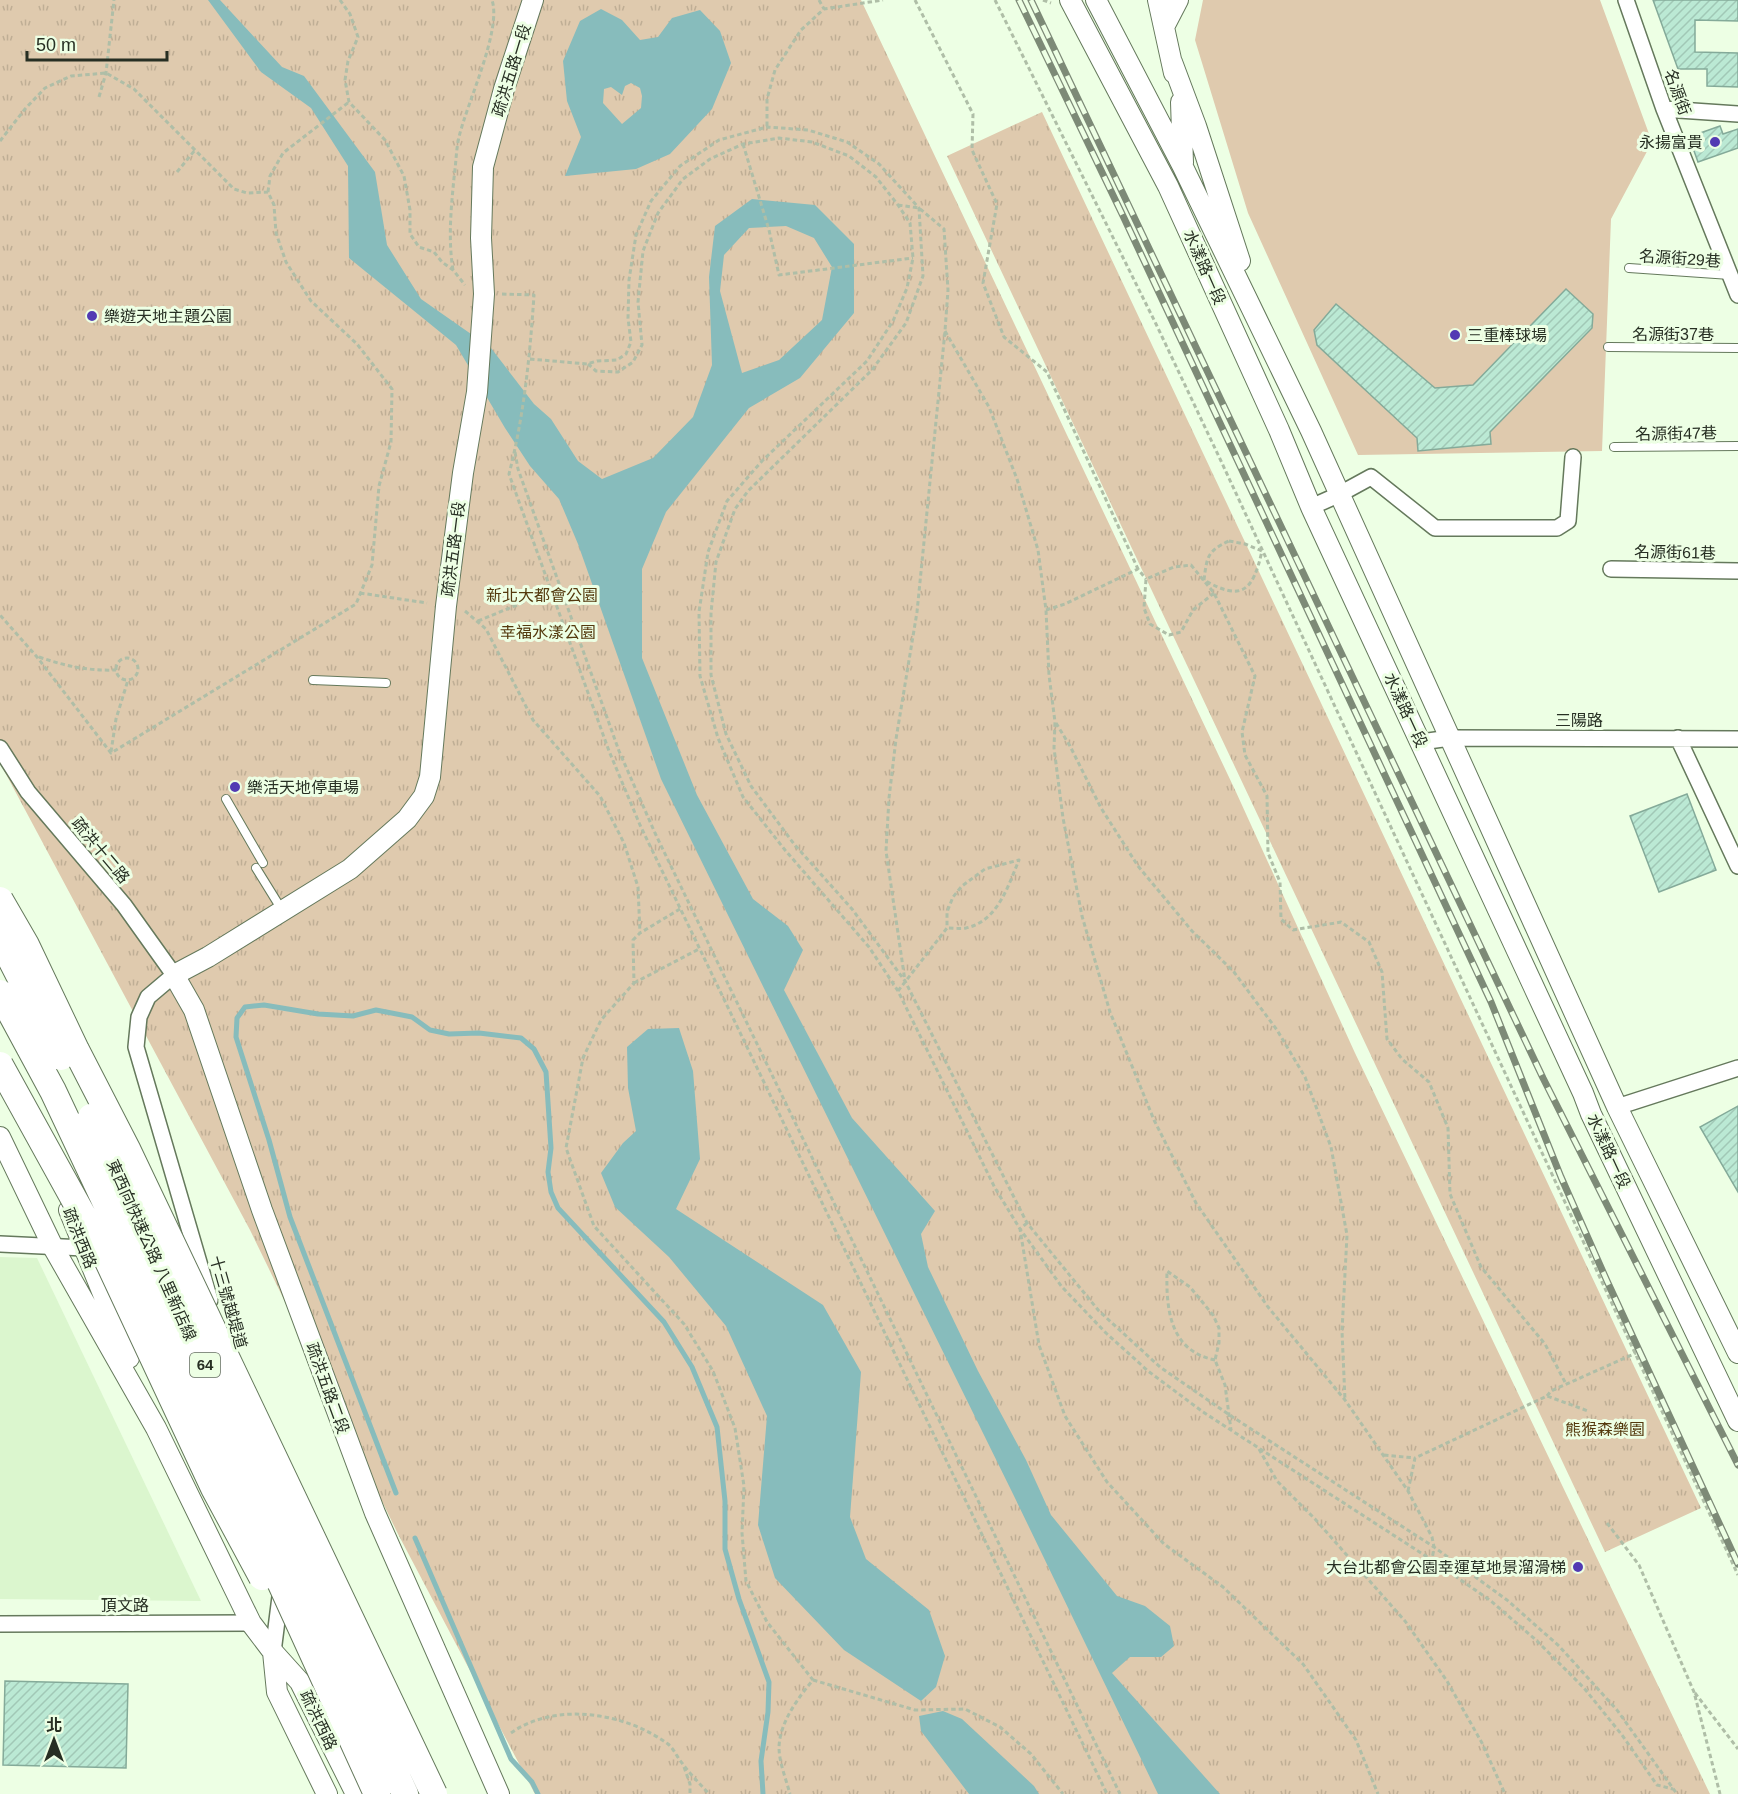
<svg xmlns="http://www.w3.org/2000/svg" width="1738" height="1794" font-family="Arial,'Noto Sans TC',sans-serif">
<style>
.built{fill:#dbf6ce}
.park{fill:url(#park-tufts)}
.garden{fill:#dfcaae}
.water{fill:#87bcbc;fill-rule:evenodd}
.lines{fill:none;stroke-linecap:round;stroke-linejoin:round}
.stream{stroke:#87bcbc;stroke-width:5}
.building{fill:url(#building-hatch);stroke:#84aa99;stroke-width:1.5}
.service-casing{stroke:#65795c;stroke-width:10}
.minor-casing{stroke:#65795c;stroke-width:18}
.tertiary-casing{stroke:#65795c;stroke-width:22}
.path{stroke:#afbea7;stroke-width:3;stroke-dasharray:4.5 3;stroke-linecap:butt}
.service{stroke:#fff;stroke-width:8}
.minor{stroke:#fff;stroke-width:15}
.tertiary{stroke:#fff;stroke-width:20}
.rail-casing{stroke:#7d8a77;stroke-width:7}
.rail{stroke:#edffe4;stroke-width:4.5;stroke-dasharray:14;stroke-linecap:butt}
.trunk-bridge-casing{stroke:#65795c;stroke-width:28;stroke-linecap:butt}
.trunk-bridge{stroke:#fff;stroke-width:26}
.poi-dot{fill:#523bb3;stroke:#edffe4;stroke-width:2}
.labels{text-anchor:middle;stroke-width:6;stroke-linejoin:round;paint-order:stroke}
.shield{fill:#edffe4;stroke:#626d5d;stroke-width:1.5}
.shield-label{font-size:15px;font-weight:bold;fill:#272f23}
.street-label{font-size:16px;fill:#272f23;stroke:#edffe4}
.poi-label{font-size:16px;fill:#272f23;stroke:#edffe4;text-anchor:start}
.park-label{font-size:16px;fill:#54390d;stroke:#edffe4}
</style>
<defs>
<pattern id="park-tufts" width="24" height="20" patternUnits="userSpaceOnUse" patternTransform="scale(1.5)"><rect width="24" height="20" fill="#dfcaae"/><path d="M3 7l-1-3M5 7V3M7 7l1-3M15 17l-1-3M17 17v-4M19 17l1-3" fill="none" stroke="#bfae95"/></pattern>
<pattern id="building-hatch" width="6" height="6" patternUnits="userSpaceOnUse" patternTransform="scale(1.5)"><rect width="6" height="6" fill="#bbe9d4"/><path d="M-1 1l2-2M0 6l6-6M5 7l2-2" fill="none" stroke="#a1c8b6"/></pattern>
</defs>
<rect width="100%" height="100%" fill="#edffe4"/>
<!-- built -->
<path class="built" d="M0,1257l37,1 164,343 -201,-2z"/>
<!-- park -->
<path class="park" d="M0,0h861l375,792 119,261 355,741h-1175l-137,-260 -148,-304 -250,-467z
M1042,112l659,1396 -96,44 -658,-1396z"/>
<!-- garden -->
<path class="garden" d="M1203,0h397l52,142 -41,77 -9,232 -244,4 -110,-242 -53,-173z"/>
<!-- water -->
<path class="water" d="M208,0h12l62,67 22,9 71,96 12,73 34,54 70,49 43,56 17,15 27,42 24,18 51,-21 40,-41 19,-52 -3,-88 6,-51 37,-27 63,6 39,39v69l-54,65 -51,30 -83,104 -24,57v89l55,137 56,104 35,27 15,24 -19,40 68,128 83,93 -14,23 7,33 50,104 48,89 25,55 66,81 28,10 25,20 4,20 -13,11h-31l-18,16 108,121h-62l-144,-298 -353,-717 -83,-235 -19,-45 -29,-33 -25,-38 -49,-83 -107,-87 -1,-92 -37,-58 -50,-36zM786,226l28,12 18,29 -10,53 -43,40 -37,13 -22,-82 4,-36 25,-27z
M601,9l21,11 18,20 18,-3 14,-19 28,-8 20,21 11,32 -19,46 -42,45 -34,15 -71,7 16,-39 -14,-36 -4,-40 17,-40zM631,83l9,5 2,8 -1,12 -19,16 -19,-21 1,-14 7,-2 11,8 3,-9z
M679,1028l14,43 7,88 -24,50 147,96 38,67 -11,145 16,42 63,51 16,46 -9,31 -15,14 -77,-51 -69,-72 -17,-53 9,-109 -41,-90 -57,-69 -54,-50 -14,-34 22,-30 13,-12 -8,-43 -1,-41 21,-18z
M943,1711l19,8 72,67 5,8h-70l-48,-63 -2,-15z"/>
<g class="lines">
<!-- stream -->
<path class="stream" d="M396,1493l-106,-276 -21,-77 -33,-103 1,-19 8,-11 19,-2 54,9 35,2 23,-6 36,7 18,13 19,4 30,-1 42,5 13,11 12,23 5,76 -3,24 3,20 7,16 106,114 28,45 25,60 8,74v48l14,50 30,83 -1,30 -7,49 2,33
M415,1538l96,221 21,23 6,12"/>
</g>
<!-- building -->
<path class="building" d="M1653,0h85v21l-43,-1v32l43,1v34l-31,-1v-17h-29z
M1720,126l3,8 15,-5v19l-40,14 -9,-25z
M1566,289l27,25 -1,14 -102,104 1,12 -73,7 -1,-13 -100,-93 -3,-15 22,-26 99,84 38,-3z
M1687,794l29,76 -57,22 -29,-76z
M1738,1106v86l-38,-65z
M5,1681l123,3 -2,84 -123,-3z"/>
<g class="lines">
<!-- service casing -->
<g class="service-casing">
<path id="service" d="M1629,268l101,7
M1608,347l130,1
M1614,447l124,-1
M313,680l73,3
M226,799l37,64
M256,868l26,42"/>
</g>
<!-- minor casing -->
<g class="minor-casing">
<path id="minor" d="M1626,0l38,109 74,186
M1664,109l74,5
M1311,507l27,-12 33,-18 64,51h122l11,-7 5,-64
M1611,569l127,2
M1678,738l60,128
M1421,742l29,-4 288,1
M0,748l28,44 96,113 50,70 -26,22 -9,20 -3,30 74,253
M1617,1107l121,-39
M0,1244l84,4
M0,1624l251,-1
M273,1652l8,-63"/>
</g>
<!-- tertiary casing -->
<g class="tertiary-casing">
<path id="tertiary" d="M1070,0l98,186 111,244 32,77 272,586 8,21 147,307
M1096,0l87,167 128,264 306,676 121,246
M1158,0l16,73
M1164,27l14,-27
M1172,62l24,64 44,135
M1181,102l2,61
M0,1137l53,110 103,181 95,195 22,29 27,30 56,112
M69,1210l60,148
M273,1652l4,40 50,102
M499,1794l-124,-281 -113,-303 -68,-200 -20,-35 34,-18 142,-88 57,-50 17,-23 6,-19 16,-171 17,-133 14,-81 7,-98 -3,-56 2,-71 21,-78 29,-89"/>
</g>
<!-- path -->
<path class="path" d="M340,0l10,14 8,23 -10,24 -3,19 4,22 36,38 19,36 6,34v24l9,13 15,5 8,10 11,8 12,15
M819,0l5,9
M915,0l58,114 -1,36 25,54 -14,79 21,54 43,35 91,197
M995,0l161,324 65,137 517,1114
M1043,0l8,3
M99,97l7,-24 8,-73
M767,126v-27l8,-29 26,-40 23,-21 59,-9
M0,141l25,-32 20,-21 26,-12 35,-3 28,16 100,100 13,4 21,-1 6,13 2,28 10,29 25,39 46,43 35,45 -1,53 -12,44 -7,79 -16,39 -245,149 -74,-96 -37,-42
M743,144l26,86 10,45 134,-17
M177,172l18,-22
M268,192l2,-16 13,-23 66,-51
M898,205l21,3 25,21 4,61 -3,41 -28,281 -21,127 -7,59 -3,53 19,130
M453,270c-5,-31 -2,-61 1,-92 2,-14 2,-28 5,-41 8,-34 43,-107 33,-137
M502,294l32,1c-4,60 -10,121 -25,179l100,277 31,74 467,969
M945,331l44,76 28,72 21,71 8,60 3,65 6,47 -1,26 9,70 19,98 28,96 44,108 42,83 72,104 77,93 63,91 24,46 2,10 -2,13
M530,359l57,5 10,-3 20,-1 9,-6 5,-12 -3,-24 1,-38 7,-45 15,-34 29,-35 39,-26 48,-13 41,3 39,12 32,22 40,44 4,68 -17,47 -34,47 -124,121 -13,18 -19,53 -5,51v62l15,59 25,52 43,58 58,65 53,72 122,242 72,88 61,56 71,49 203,131 73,53 52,46 58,64 60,84
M588,364l8,7 22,1 15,-10 9,-17 -4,-43 5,-51 15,-38 25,-34 27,-20 33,-15 36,-6 33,4 37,14 27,21 22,28 12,18 3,35 -6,30 -14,33 -26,40 -105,100 -35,40 -19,51 -9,60 1,64 18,62 25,59 42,53 84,97 29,44 97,197 25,41 42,58 44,46 42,38 55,41 229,148 59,41 45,39 48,48 38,47 35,50 16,4
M515,452l3,17 101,282 36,82 465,961
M1229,541l16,3 17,7c-9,40 -20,51 -58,29 3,-23 3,-29 25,-39z
M360,593l67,10
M1214,593l-21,17 -12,22 -12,3 -19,-11 -6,-16 2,-29 28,-12 17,-2 23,28 41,83 -13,56 3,23 22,41 1,57 12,29 1,37 12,11 48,-8 28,20 13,30 5,67 15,20 27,23 19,46 2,66 31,73 64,77 21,40
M1046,610l19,-6 73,-35 8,10
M465,611l21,18 47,91 67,76 24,47 14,44 2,46
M478,621l73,-30
M39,657c26,9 49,14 77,13
M116 669a11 11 0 1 1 22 0a11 11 0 1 1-22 0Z
M1056,723l14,23 31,62 37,58 54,65 42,41 43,58 28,47 26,70 16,88 -5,96 3,69
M111,752l5,-33 12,-39
M680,909l-40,24 -7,7 1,43 -33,37 -18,38 -17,90 28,78 90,98 29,47 22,57 9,58 -2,47 4,48 21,41 46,58c-15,18 -33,42 -34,67 0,15 7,32 11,47
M634,983l65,-34
M898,991l49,-63v-16l6,-15 9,-11 23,-17 34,-9c-11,26 -21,61 -53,68 -6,1 -13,0 -19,0
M1027,1223l-7,6 19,116 26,71 42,66 57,62 59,43 80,77 53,76 22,54
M1215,1360c-45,-9 -49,-50 -48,-89l23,16 23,28 6,13v15l-4,17 10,25 6,45
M1547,1396l4,-5 85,-38
M1259,1449l18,32 38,38 90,102 42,60 35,62 23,51
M1384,1455l31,3
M1408,1491l7,-33 132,-62 41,15
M1607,1523l32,42 55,127 26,102
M813,1680l102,30 50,-1 35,18 31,27 32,40
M1695,1693l43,56
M511,1733c45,-32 115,-20 157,11 6,5 9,13 14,19 8,11 18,21 27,31
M684,1767l6,17v10"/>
<!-- service -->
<use href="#service" class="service"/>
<!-- minor -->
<use href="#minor" class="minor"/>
<!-- tertiary -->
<use href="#tertiary" class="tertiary"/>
<!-- rail casing -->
<g class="rail-casing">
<path id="rail" d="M1019,0l105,218 367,784 70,175 46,104 131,283
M1031,0l512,1078 195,387"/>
</g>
<!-- rail -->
<use href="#rail" class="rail"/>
<!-- trunk-bridge casing -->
<g class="trunk-bridge-casing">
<path id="trunk-bridge" d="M0,900l26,45 50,105 52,101 306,643
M0,938l61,119
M0,993l53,98 85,180 239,523
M0,1065l106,192 108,231 48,89
M91,1117l314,677"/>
</g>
<!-- trunk-bridge -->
<use href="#trunk-bridge" class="trunk-bridge"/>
</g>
<!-- markers -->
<g class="poi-dot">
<circle cx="1715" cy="142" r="6"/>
<circle cx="92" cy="316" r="6"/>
<circle cx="1455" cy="335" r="6"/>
<circle cx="235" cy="787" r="6"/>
<circle cx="1578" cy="1567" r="6"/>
</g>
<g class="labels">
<!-- shield labels -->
<rect class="shield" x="190" y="1353" width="30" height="24" rx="4.5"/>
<g class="shield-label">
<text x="205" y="1370">64</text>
</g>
<!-- street labels -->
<g class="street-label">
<text transform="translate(511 70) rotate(-73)" y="6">疏洪五路一段</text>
<text transform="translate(1678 92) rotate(70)" y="6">名源街</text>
<text transform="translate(1680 258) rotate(4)" y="6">名源街29巷</text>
<text transform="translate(1205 267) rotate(66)" y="6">水漾路一段</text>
<text x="1673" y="340">名源街37巷</text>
<text transform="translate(1676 433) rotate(-1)" y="6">名源街47巷</text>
<text transform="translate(453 549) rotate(-83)" y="6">疏洪五路一段</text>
<text transform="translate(1675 552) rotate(1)" y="6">名源街61巷</text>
<text transform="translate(1406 710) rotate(65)" y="6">水漾路一段</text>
<text x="1579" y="726">三陽路</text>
<text transform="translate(101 850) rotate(50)" y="6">疏洪十二路</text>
<text transform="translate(1609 1151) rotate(65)" y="6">水漾路一段</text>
<text transform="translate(80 1238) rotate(68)" y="6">疏洪西路</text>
<text transform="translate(152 1250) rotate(66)" y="6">東西向快速公路 八里新店線</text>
<text transform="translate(229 1302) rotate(74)" y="6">十三號越堤道</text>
<text transform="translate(328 1388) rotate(70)" y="6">疏洪五路二段</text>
<text x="125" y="1611">頂文路</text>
<text transform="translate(319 1720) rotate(64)" y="6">疏洪西路</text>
</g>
<!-- poi labels -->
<g class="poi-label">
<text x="1703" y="148" text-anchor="end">永揚富貴</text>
<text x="104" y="322">樂遊天地主題公園</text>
<text x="1467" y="341">三重棒球場</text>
<text x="247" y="793">樂活天地停車場</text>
<text x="1566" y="1573" text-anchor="end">大台北都會公園幸運草地景溜滑梯</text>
</g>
<!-- park labels -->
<g class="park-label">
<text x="542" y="601">新北大都會公園</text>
<text x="548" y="638">幸福水漾公園</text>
<text x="1605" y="1435">熊猴森樂園</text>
</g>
</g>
<!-- north arrow -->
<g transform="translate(54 1740)" stroke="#edffe4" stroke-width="4.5" paint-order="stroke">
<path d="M0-4.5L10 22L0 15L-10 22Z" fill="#272f23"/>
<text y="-9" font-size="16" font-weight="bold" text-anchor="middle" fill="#272f23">北</text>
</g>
<!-- scale -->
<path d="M27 51v9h140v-9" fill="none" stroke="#272f23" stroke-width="3"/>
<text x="36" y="51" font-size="18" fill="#272f23" stroke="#edffe4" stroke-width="4.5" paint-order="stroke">50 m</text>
</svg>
